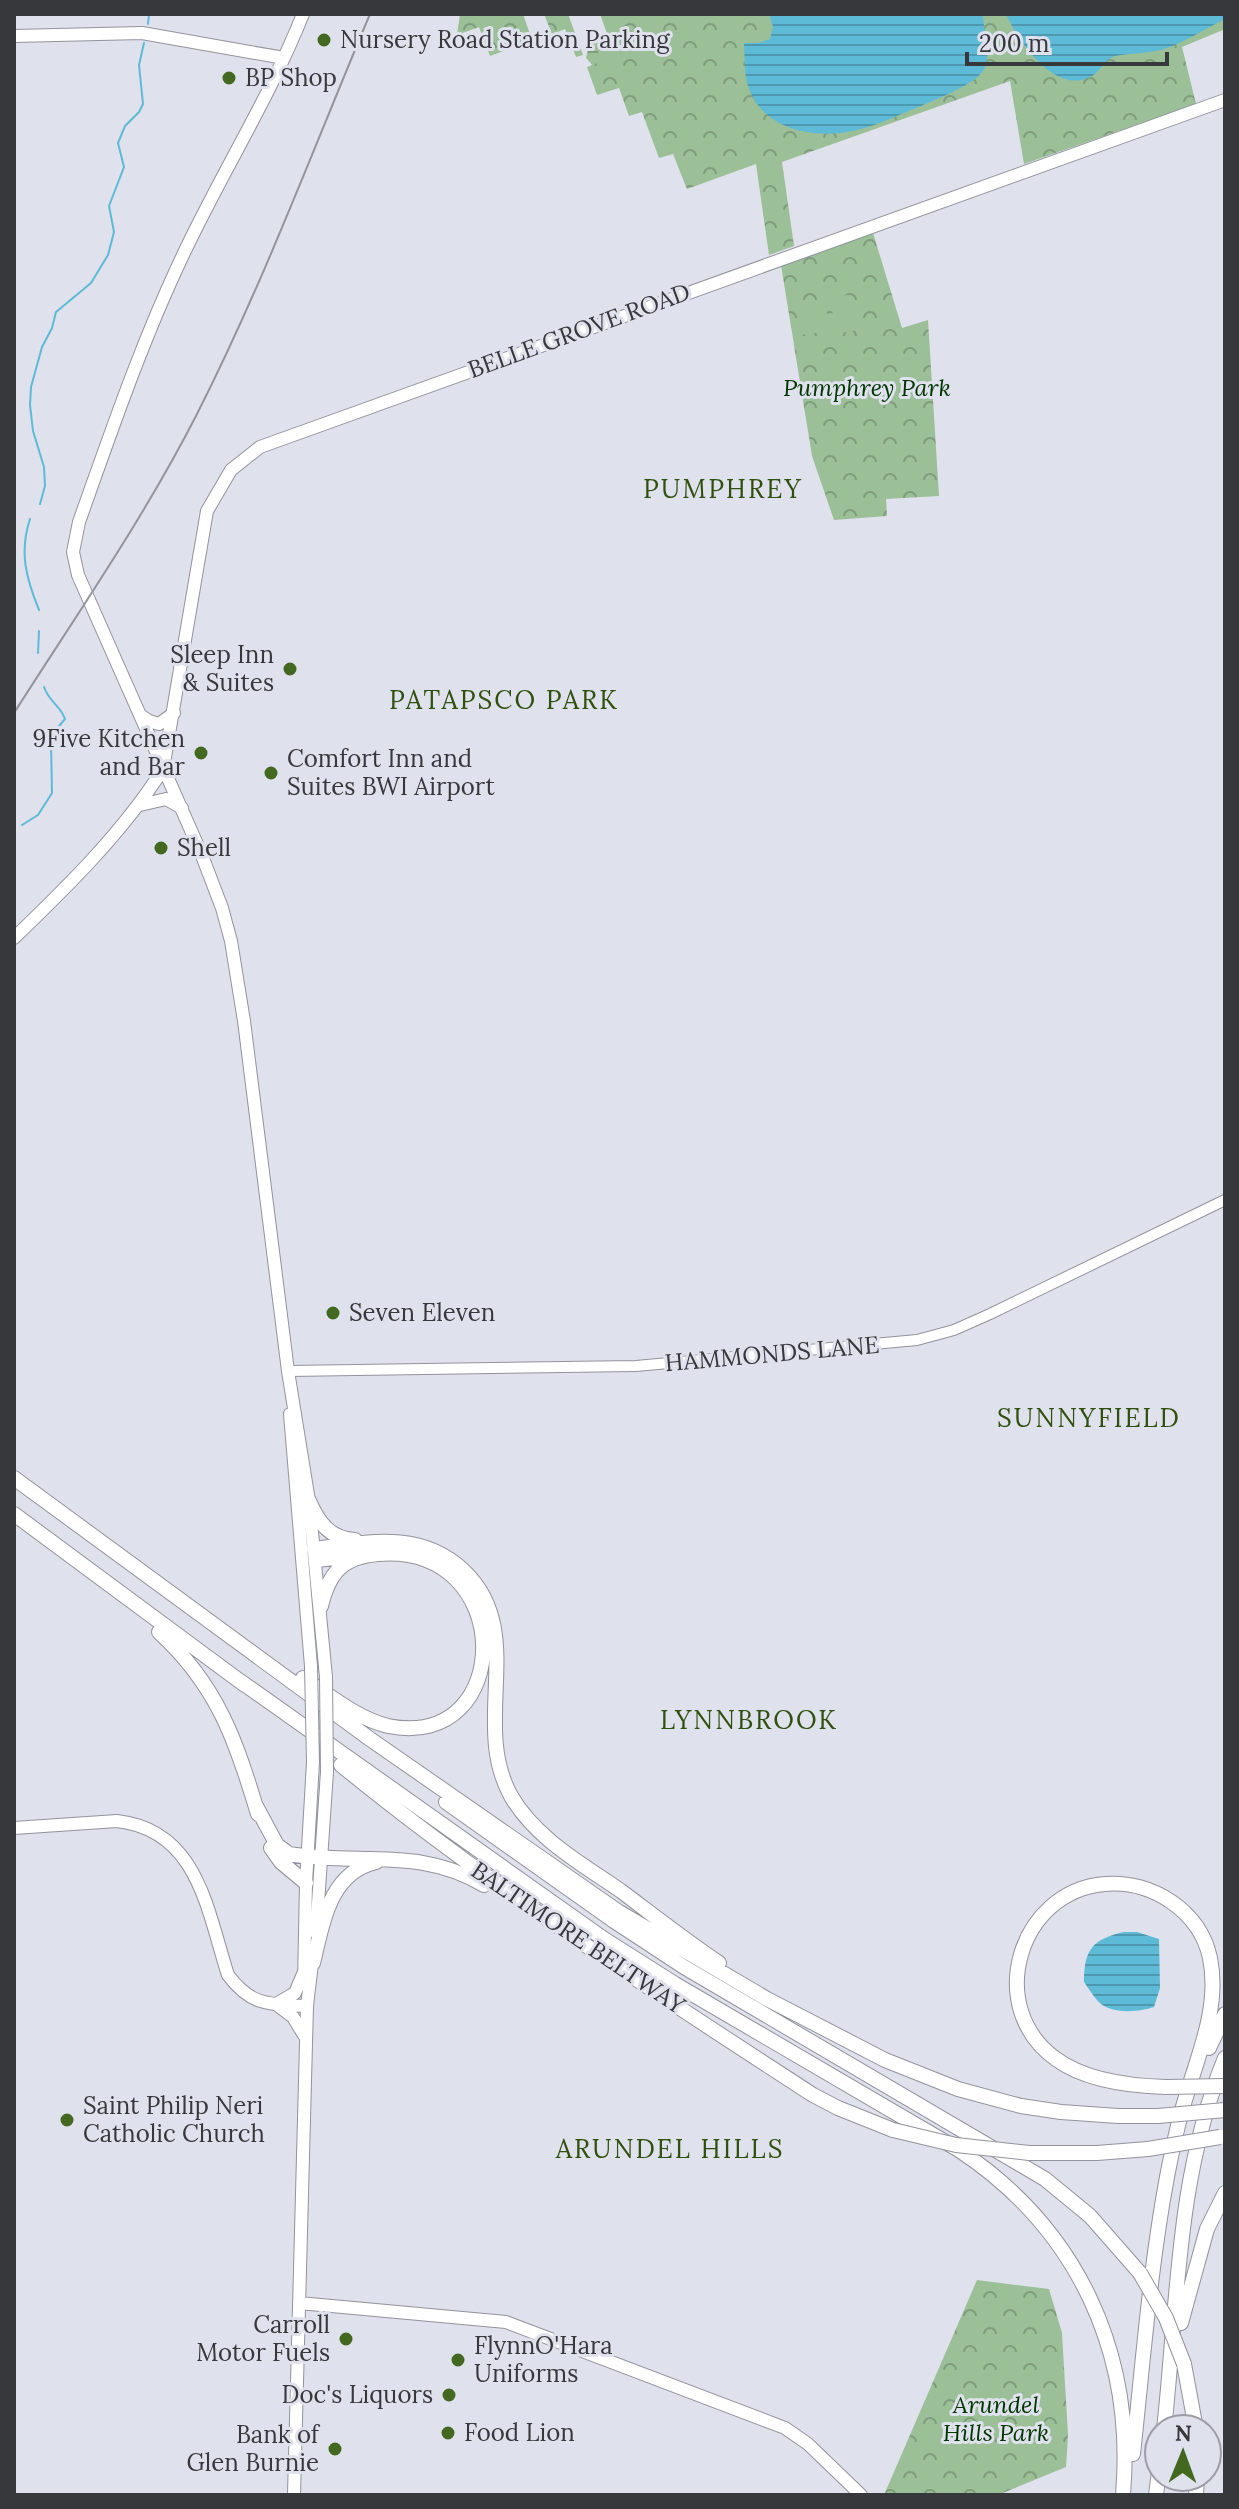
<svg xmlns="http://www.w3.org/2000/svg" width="1239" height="2509" font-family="Lora,serif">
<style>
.wetland{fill:url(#wetland-marsh)}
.park{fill:url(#park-crowns)}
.pitch{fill:#9bbf97}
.water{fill:url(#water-rules)}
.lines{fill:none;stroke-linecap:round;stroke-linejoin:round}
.stream{stroke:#5dbbd7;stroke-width:2}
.minor-casing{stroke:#91939d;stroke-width:12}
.major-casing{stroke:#91939d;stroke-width:14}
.highway-casing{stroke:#91939d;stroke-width:16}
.minor{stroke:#fff;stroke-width:10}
.major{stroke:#fff;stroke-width:12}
.highway{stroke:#fff;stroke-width:14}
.tram{stroke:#93949c;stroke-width:2}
.major-bridge-casing{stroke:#91939d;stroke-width:14;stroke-linecap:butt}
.highway-bridge-casing{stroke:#91939d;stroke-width:16;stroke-linecap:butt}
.major-bridge{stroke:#fff;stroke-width:12}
.highway-bridge{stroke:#fff;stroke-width:14}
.poi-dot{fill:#436820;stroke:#dfe1ec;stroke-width:3}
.labels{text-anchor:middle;stroke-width:6;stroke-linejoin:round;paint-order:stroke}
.poi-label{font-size:24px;fill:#37383c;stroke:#dfe1ec;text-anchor:start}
.street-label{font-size:24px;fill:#37383c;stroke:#dfe1ec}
.park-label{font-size:24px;font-style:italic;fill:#003600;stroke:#dfe1ec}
.neighbourhood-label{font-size:26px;letter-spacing:2px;fill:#30500d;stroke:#dfe1ec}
</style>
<defs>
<pattern id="wetland-marsh" width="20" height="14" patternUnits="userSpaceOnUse" patternTransform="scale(2)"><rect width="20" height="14" fill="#9bbf97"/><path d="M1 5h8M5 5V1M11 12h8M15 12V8" fill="none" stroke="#7f9c7c"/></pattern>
<pattern id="park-crowns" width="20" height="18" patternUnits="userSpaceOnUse" patternTransform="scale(2)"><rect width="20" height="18" fill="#9bbf97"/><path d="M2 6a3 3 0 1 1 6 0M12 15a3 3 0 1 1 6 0" fill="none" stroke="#7f9c7c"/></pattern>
<pattern id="water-rules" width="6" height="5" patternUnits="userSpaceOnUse" patternTransform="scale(2)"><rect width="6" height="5" fill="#5dbbd7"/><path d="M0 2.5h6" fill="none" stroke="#4e99b0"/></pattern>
</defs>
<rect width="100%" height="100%" fill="#dfe1ec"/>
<!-- wetland -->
<path class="wetland" d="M619,36l93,17 5,19 -122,-4 -9,-10 4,-16 7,-5z"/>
<!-- park -->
<path class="park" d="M460,14h63l9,26 -42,16 -11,-29 -22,8z
M544,14h24l15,41 -7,2 -11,-28 -13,5z
M600,14h625v19l-2,-3 -41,17 14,57 -172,60 -14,-83 -228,81 12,84 -25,9 -13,-91 -69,25 -14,-35 -14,4 -17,-46 -13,4 -10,-28 -22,7 -10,-28 28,-11z
M873,233l29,95 26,-8 11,176 -53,3 1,17 -53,4 -22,-64 -31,-191z
M977,2280l72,9 13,44 6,102 -2,32 -68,28h-114z"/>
<!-- pitch -->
<path class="pitch" d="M848,295l6,36 -18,3 -6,-36z
M825,301l5,30 -29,4 -5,-30z"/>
<!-- water -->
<path class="water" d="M769,14h214c0,16 9,40 1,55 -7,15 -48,30 -63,37 -21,8 -42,19 -64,24 -41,10 -94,1 -109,-44 -4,-12 -3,-29 -4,-43h14l12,-4 3,-12z
M1006,14h219v5c-19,9 -41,24 -61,30 -16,5 -33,4 -49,7 -11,3 -14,15 -23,20 -36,21 -74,-35 -86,-62z
M1124,1932h13l22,7 1,49 -6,19c-15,5 -40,7 -53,-3 -6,-5 -12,-15 -17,-22 0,-33 9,-43 40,-50z"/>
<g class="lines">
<!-- stream -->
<path class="stream" d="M148,24l1,-10
M40,504l5,-18 -1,-19 -11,-36 -3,-26 1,-18 11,-40 10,-19 4,-16 35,-29 17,-28 6,-23 -5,-26 15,-39 -6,-24 7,-17 14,-14 4,-8 -4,-39 5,-22
M30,519c-11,33 -4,59 9,91
M38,653l1,-22
M22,825l16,-10 14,-22 -1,-50 2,-10 12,-14c-4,-13 -16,-17 -21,-32"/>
<!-- minor casing -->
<g class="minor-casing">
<path id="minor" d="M288,1371l348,-5 281,-26 37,-10 36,-16 235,-114"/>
</g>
<!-- major casing -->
<g class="major-casing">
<path id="major" d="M303,14c-33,83 -82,160 -120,241 -41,86 -72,177 -104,267l-6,30 5,23 123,278 21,55 9,33 13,80 44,350 21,130 17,176
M14,36l128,-3 142,25
M140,715l9,6 10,3 15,-11
M140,805l26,-6 16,9
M14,938c54,-52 109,-106 149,-169l44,-258 24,-41 29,-23 965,-347
M290,1414l21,252
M14,1828l103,-7c81,9 90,89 111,154 24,32 42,29 79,31
M316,1933l11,-161
M304,1983l2,-100 7,-121
M278,2003l17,-10 8,-19
M277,2005l16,12 11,18
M299,2303l207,19 279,106 23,16 53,51
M294,2495l13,-489 6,-51"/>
</g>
<!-- highway casing -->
<g class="highway-casing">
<path id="highway" d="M14,1478l356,261 249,173 148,87 118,61 73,29 63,17 40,6 57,4h40
M309,1501c9,21 21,38 46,39
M14,1514l231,171
M314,1549c54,-7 107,-19 150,22 64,61 6,152 47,225 24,42 71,68 110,95 32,24 64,49 98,72
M316,1560l39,-4
M159,1632c58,53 77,108 99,182
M303,1678c26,17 55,41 85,48 128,26 129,-184 -10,-172 -36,3 -49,19 -57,52
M240,1681l364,258 71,45 284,166c119,79 176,203 164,345
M341,1765c149,122 311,225 472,330l25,13 55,22
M446,1802l168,119 70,46 361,212 45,37 50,57
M256,1806l21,39 12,9c69,12 129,-8 195,31
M271,1848l10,14 25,21
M313,1963c10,-40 16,-90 63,-101
M1209,2048l16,-34
M1029,2153h68l51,-4
M1181,2323l26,-94 18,-36
M1184,2364l12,65
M1164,2429c14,-125 12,-253 61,-371
M1133,2454c10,-92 17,-186 34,-277 5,-26 10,-51 18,-77 13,-45 35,-93 25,-142 -10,-47 -58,-78 -105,-74 -87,7 -121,124 -49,175 30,22 74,27 110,28
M1156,2495l3,-23
M1196,2495l1,-18"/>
</g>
<!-- minor -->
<use href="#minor" class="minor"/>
<!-- major -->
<use href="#major" class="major"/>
<!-- highway -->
<use href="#highway" class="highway"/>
<!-- tram -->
<path class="tram" d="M14,713c63,-99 130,-195 183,-299 66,-130 117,-267 173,-400"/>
<!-- major-bridge casing -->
<g class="major-bridge-casing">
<path id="major-bridge" d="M311,1666l2,96
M326,1677l1,95"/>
</g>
<!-- highway-bridge casing -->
<g class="highway-bridge-casing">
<path id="highway-bridge" d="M1166,2087l59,-1
M1158,2116l67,-6
M893,2130l63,15 73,8
M1148,2149l72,-12
M1140,2273l26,45 18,46"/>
</g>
<!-- major-bridge -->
<use href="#major-bridge" class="major-bridge"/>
<!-- highway-bridge -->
<use href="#highway-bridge" class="highway-bridge"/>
</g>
<!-- markers -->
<g class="poi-dot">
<circle cx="324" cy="40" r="8"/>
<circle cx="229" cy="78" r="8"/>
<circle cx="290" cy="669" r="8"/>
<circle cx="201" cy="753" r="8"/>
<circle cx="271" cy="773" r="8"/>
<circle cx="161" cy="848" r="8"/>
<circle cx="333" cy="1313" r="8"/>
<circle cx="67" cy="2120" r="8"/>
<circle cx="346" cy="2339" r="8"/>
<circle cx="458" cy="2360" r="8"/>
<circle cx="449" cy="2395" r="8"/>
<circle cx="448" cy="2433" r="8"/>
<circle cx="335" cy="2449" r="8"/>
</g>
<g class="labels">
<!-- poi labels -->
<g class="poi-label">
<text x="340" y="48">Nursery Road Station Parking</text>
<text x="245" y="86">BP Shop</text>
<text x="274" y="663" text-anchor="end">Sleep Inn<tspan x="274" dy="28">&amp; Suites</tspan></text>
<text x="185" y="747" text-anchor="end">9Five Kitchen<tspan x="185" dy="28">and Bar</tspan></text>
<text x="287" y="767">Comfort Inn and<tspan x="287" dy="28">Suites BWI Airport</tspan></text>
<text x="177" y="856">Shell</text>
<text x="349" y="1321">Seven Eleven</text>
<text x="83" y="2114">Saint Philip Neri<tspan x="83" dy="28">Catholic Church</tspan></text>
<text x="330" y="2333" text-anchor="end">Carroll<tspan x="330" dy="28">Motor Fuels</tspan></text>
<text x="474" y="2354">FlynnO'Hara<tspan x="474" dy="28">Uniforms</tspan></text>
<text x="433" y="2403" text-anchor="end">Doc's Liquors</text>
<text x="464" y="2441">Food Lion</text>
<text x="319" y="2443" text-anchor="end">Bank of<tspan x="319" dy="28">Glen Burnie</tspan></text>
</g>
<!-- street labels -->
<g class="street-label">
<text transform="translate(579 331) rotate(-20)" y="8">BELLE GROVE ROAD</text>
<text transform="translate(772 1354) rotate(-5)" y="8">HAMMONDS LANE</text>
<text transform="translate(578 1938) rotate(34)" y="8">BALTIMORE BELTWAY</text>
</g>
<!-- park labels -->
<g class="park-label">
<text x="867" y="396">Pumphrey Park</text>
<text x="996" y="2413">Arundel<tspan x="996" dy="28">Hills Park</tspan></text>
</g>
<!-- neighbourhood labels -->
<g class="neighbourhood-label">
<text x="723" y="498">PUMPHREY</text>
<text x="504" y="709">PATAPSCO PARK</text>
<text x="1089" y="1427">SUNNYFIELD</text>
<text x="749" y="1729">LYNNBROOK</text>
<text x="670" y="2158">ARUNDEL HILLS</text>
</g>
</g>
<!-- border -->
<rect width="1239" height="2509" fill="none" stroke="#37383c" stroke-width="32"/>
<!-- north arrow -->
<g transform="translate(1183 2453) rotate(1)"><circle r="38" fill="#dfe1ec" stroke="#9c9da6" stroke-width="2"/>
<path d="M0-6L14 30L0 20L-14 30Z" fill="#436820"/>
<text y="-12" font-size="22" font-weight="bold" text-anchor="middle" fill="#37383c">N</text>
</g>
<!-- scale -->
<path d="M967 52v12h200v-12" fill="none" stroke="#37383c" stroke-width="4"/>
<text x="979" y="52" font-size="24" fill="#37383c" stroke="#dfe1ec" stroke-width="6" paint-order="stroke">200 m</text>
</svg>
